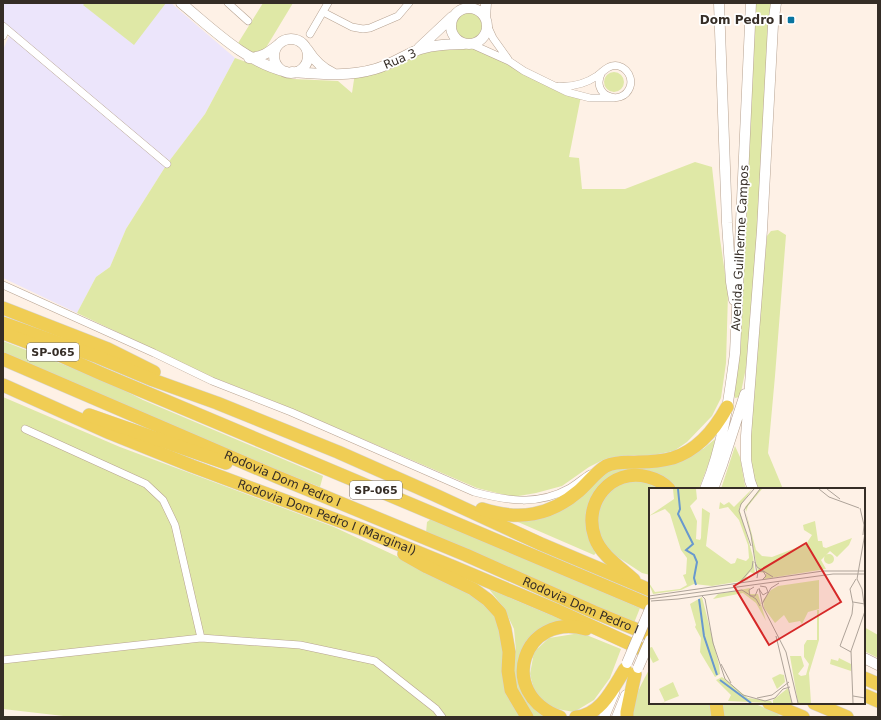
<svg xmlns="http://www.w3.org/2000/svg" width="881" height="720" font-family="'DejaVu Sans',sans-serif">
<style>
.industrial{fill:#ece5fb}
.green{fill:#dfe8a6}
.lines{fill:none;stroke-linecap:round;stroke-linejoin:round}
.street-casing{stroke:#b7a392;stroke-width:8}
.secondary-casing{stroke:#b7a392;stroke-width:11}
.highway-casing{stroke:#d7d5d4;stroke-width:14}
.street{stroke:#fff;stroke-width:7}
.secondary{stroke:#fff;stroke-width:10}
.highway{stroke:#f0cd54;stroke-width:13}
.secondary-bridge-casing{stroke:#b7a392;stroke-width:11;stroke-linecap:butt}
.secondary-bridge{stroke:#fff;stroke-width:10}
.poi-dot{fill:#0975a0;stroke:#fff;stroke-width:1.5}
.labels{text-anchor:middle;stroke-width:3.5;stroke-linejoin:round;paint-order:stroke}
.shield{fill:#fff;stroke:#726c67;stroke-width:1}
.shield-label{font-size:11px;font-weight:bold;fill:#352d26}
.poi-label{font-size:12px;font-weight:bold;fill:#352d26;stroke:#fff;text-anchor:end}
.street-label{font-size:12px;fill:#352d26;stroke:#fff}
.inset-river{fill:none;stroke:#6898ce;stroke-width:2}
.inset-road{fill:none;stroke:#aea399;stroke-width:1}
.view{fill:#d62828;fill-opacity:0.15;stroke:#d62828;stroke-width:2}
.inset-edge{fill:none;stroke:#352d26;stroke-width:2}
</style>
<rect width="100%" height="100%" fill="#fef1e6"/>
<!-- industrial -->
<path class="industrial" d="M3,3h168l64,55 -30,56 -38,50 -41,65 -16,38 -14,10 -19,36 -74,-35v-228l7,-17 -7,-7z"/>
<!-- green -->
<path class="green" d="M85,3h81l-32,42 -51,-40z
M263,3h30l-32,53 -26,-8z
M753,3h20l-20,292 -6,68 -7,34 -5,1 -1,-4z
M453 26a15 15 0 1 1 30 0a15 15 0 1 1-30 0Z
M464,44l117,52 -12,61 10,1 3,31h43l70,-27 17,5 8,72 8,55 -2,69 -5,35 -9,18 -25,26 -13,9 -21,4h-17l-31,4 -16,8 -27,19 -26,7 -23,4 -36,-9 -189,-81 -76,-30 -135,-64 19,-36 14,-10 16,-38 41,-65 38,-50 30,-56 58,21 45,2 14,12 3,-20 57,-20z
M604 82a10 10 0 1 1 20 0a10 10 0 1 1-20 0Z
M778,230l8,5 -11,141 -7,77 15,36h-24l-6,-9 -4,-49 18,-195 4,-5z
M3,341l103,40 37,19 180,76 -3,11 -126,-50 -191,-84z
M3,397l117,50 214,80 150,70 19,25 7,61 17,34h-455l-69,-8z
M715,439l-1,10 -15,40h-23c-6,-10 -17,-14 -27,-17l-58,27 6,53 -3,3 -83,-36 29,-2 67,-47 96,-21z
M735,446l5,11 5,29 2,3h-26z
M642,481l18,8h-10v86l-8,-2 -35,-23 -9,-19 -1,-20 9,-19 17,-10z
M431,519l209,89 -6,15 -208,-90 1,-11z
M489,589l76,32 -45,42 28,54h-15l-15,-25 -5,-21 3,-20 -2,-22 -10,-21z
M864,627l14,8v23l-14,-7z
M574,634h10l37,15 -11,29 -16,22 -20,12 -22,-4 -17,-14 -5,-20 4,-22 15,-14z
M650,668v35h61l2,14h-80c-2,-15 10,-36 17,-49z
M722,703h31l29,12 -9,2h-50z"/>
<g class="lines">
<!-- street casing -->
<g class="street-casing">
<path id="street" d="M228,3l20,18
M323,12l29,15 11,2 7,-1 28,-12 11,-13
M487,25l6,13 15,21
M3,26l164,138
M310,34l18,-31
M3,36l3,-7
M471,44l38,17 15,10 43,21 23,6h24
M559,86c14,1 26,-2 38,-10 4,-3 8,-7 12,-9 13,-6 25,8 21,20 -8,21 -41,8 -28,-15
M3,285l151,68 58,28 79,31 183,80c34,9 64,14 96,-4 7,-4 13,-10 20,-14
M25,429l121,55 17,16 12,25 26,113
M3,660l198,-22 99,7 75,16 61,48 6,8"/>
</g>
<!-- secondary casing -->
<g class="secondary-casing">
<path id="secondary" d="M181,3c33,27 64,59 106,69
M719,3l8,220 4,59 3,18
M451 26a18 18 0 1 1 36 0a18 18 0 1 1-36 0Z
M485,18l1,-15
M274 56a17 17 0 1 1 34 0a17 17 0 1 1-34 0Z
M419,48l33,-31
M307,49c7,11 14,19 26,24
M249,58c13,-1 19,-5 29,-13
M292,72c28,2 56,5 83,-3 15,-4 26,-12 40,-18 15,-6 33,-7 49,-7
M705,489c18,-43 24,-90 30,-136l16,-350
M713,489l9,-24 23,-71
M753,489l-3,-8 -4,-21v-24l16,-206 11,-205 3,-22
M864,658l14,7
M604,717l10,-24
M617,717l9,-22"/>
</g>
<!-- highway casing -->
<g class="highway-casing">
<g id="highway">
<path d="M3,308l105,41 46,23"/>
<path d="M3,323l95,34 55,23 64,23 121,49 97,43 106,49 109,46"/>
<path d="M3,333l45,17 54,24 548,231"/>
<path id="s1" d="M3,359l272,117 191,79 128,57 56,23"/>
<path id="s2" d="M3,385l107,48 82,33 169,63 93,38 102,43 94,43"/>
<path d="M89,415l137,48"/>
<path d="M482,509c37,12 68,7 97,-18 9,-8 17,-19 27,-25 11,-5 22,-3 33,-4 11,0 23,-1 34,-4 25,-8 42,-29 54,-51"/>
<path d="M404,554l23,13 46,22 15,11 12,13 5,16 4,23 -1,19 3,19 16,27"/>
<path d="M634,580c-13,-12 -33,-25 -39,-42 -13,-35 16,-71 53,-61 8,2 16,6 21,12"/>
<path d="M864,678l14,6"/>
<path d="M864,695l14,6"/>
<path d="M716,703l2,14"/>
<path d="M769,703l34,14"/>
<path d="M814,703l33,14"/>
<path d="M560,717c-65,-24 -36,-106 26,-88"/>
<path d="M576,717c25,-2 37,-29 49,-48"/>
<path d="M627,717v-5l8,-38"/>
</g>
</g>
<!-- street -->
<use href="#street" class="street"/>
<!-- secondary -->
<use href="#secondary" class="secondary"/>
<!-- highway -->
<use href="#highway" class="highway"/>
<!-- secondary-bridge casing -->
<g class="secondary-bridge-casing">
<path id="secondary-bridge" d="M627,663l23,-54
M638,668l12,-28"/>
</g>
<!-- secondary-bridge -->
<use href="#secondary-bridge" class="secondary-bridge"/>
</g>
<!-- markers -->
<rect class="poi-dot" x="787" y="16" width="8" height="8" rx="2"/>
<g class="labels">
<!-- shield labels -->
<g class="shield">
<rect x="27" y="343" width="52" height="18" rx="3"/>
<rect x="350" y="481" width="52" height="18" rx="3"/>
</g>
<g class="shield-label">
<text x="53" y="356">SP-065</text>
<text x="376" y="494">SP-065</text>
</g>
<!-- poi labels -->
<g class="poi-label">
<text x="783" y="24">Dom Pedro I</text>
</g>
<!-- street labels -->
<g class="street-label">
<text transform="translate(400 59) rotate(-23)" y="4">Rua 3</text>
<text transform="translate(740 248) rotate(-87)" y="4">Avenida Guilherme Campos</text>
<text dy="4" stroke="none"><textPath href="#s1" startOffset="304">Rodovia Dom Pedro I</textPath></text>
<text dy="4" stroke="none"><textPath href="#s2" startOffset="350">Rodovia Dom Pedro I (Marginal)</textPath></text>
<text dy="4" stroke="none"><textPath href="#s1" startOffset="628">Rodovia Dom Pedro I</textPath></text>
</g>
</g>
<!-- overview -->
<g transform="translate(649 488)">
<rect width="216" height="216" fill="#fef1e6"/>
<path d="M24,1h23l1,10 -7,7 7,15 -1,18 4,1 1,-2 1,-30 8,5 -4,33 25,18 4,-1 2,-5 9,3 3,-3 -1,-13 -9,-25 -11,-13 -9,2 1,-7 4,3 5,-3 5,5 18,-18 -13,19 14,49 2,17 -5,-2 -4,5 2,3 -36,6 -18,-2 -13,6 -28,4 -4,-10v10v-11l6,9 25,-3 7,-4 -4,-10 3,-1 1,-16 -6,-8 -11,-36 -5,-5 -16,7 25,-17zM111,1h2l-14,17 -2,6 10,38 6,6 10,1 34,-13 6,-9 -8,-5 -1,-5 12,-4 3,20h4l1,6 3,1 26,-10 -3,7 -12,12 -7,-6 -9,9 5,9 -62,10 2,-6 -8,-1 -13,-65zM175 71a5 5 0 1 1 10 0a5 5 0 1 1-10 0ZM170,92v29l-11,3 -6,12 -2,-3 -11,2 -5,-8 -9,8 -11,-15 -1,-8 8,-10 7,-4zM101,100l-1,6h9l8,27 -10,-18 -13,-10 -30,6 5,-5zM53,109l17,68 1,9 -5,3 -15,-25 1,-14 -6,-11 1,-2 -6,-21zM168,122h2v30l-10,33 2,30h-13l-8,-47h11l3,10 -6,8 3,2 5,-1 3,-11 -5,-7v-12l3,-5h10zM3,159l7,13 -6,3 -4,-8v-7zM190,170l12,6v7l-21,-7 1,-5 7,2zM131,186l4,1 1,7 -8,7 -5,-11zM73,189l26,21 23,3 1,2 -44,-2 3,-6 -15,-15zM24,194l6,14 -18,7 4,-1 -6,-13zM139,200l4,15h-19v-3z" fill="#dfe8a6"/>
<path class="inset-river" d="M29,1l2,20 -2,5 15,30 -7,6 8,5 3,7 -3,16 2,7M50,111l5,37 13,39M71,192l31,23"/>
<path class="inset-road" d="M170,1l10,8 30,11M178,1l13,10M211,20l4,17 -1,10M102,58l-12,-35 2,-7 13,-15M106,74l2,5 16,10M108,86l-6,-39 -7,-25 16,-21M108,90l1,-6 5,-1 3,5 -4,4M91,94l12,-14 1,-7M105,99l-5,3 1,6h5l3,-7M110,100l4,19 23,45 12,51M110,101l4,6 5,-3 -2,-5 -6,-1M0,108l174,-25h42M53,108l3,3 8,44 12,36 18,16 22,6 10,-3 8,-9 7,-2M0,111l184,-25h32M29,111l64,-9 14,9 4,7M2,113l27,-2M204,114l12,2M113,116l9,-16 8,-5M127,148l16,67M202,164l-11,-6 12,-32 1,-10 -3,-15 6,-10M72,176l10,19M204,208l12,2M108,210l15,-3 17,-13M204,215l-2,-52 14,-40 -3,-22 -5,-10 8,-46"/>
<path class="view" d="M157,55l35,59 -72,43 -35,-59z"/>
<rect width="216" height="216" class="inset-edge"/>
</g>
<!-- border -->
<rect width="881" height="720" fill="none" stroke="#352d26" stroke-width="8"/>
</svg>
